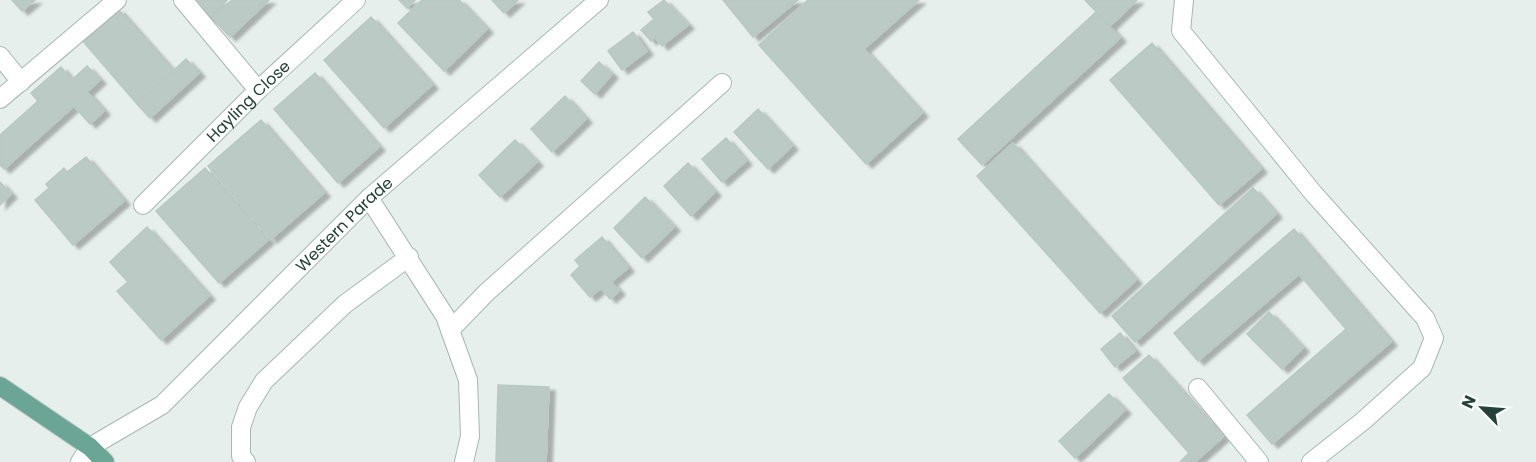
<svg xmlns="http://www.w3.org/2000/svg" width="1536" height="462" font-family="Poppins,sans-serif">
<style>
.building{fill:#bbcac4;stroke:#b8c9c2;stroke-width:1.5;filter:url(#shadow)}
.lines{fill:none;stroke-linecap:round;stroke-linejoin:round}
.minor-casing{stroke:#a8b8b2;stroke-width:20}
.major-casing{stroke:#c2cac8;stroke-width:20}
.minor{stroke:#fff;stroke-width:18}
.major{stroke:#6aa596;stroke-width:18}
.labels{text-anchor:middle;stroke-width:5;stroke-linejoin:round;paint-order:stroke}
.street-label{font-size:16px;fill:#24423a;stroke:#f7fbf9}
</style>
<defs>
<filter id="shadow"><feDropShadow dx="6" dy="4" stdDeviation="1.5" flood-color="#0004"/></filter>
</defs>
<rect width="100%" height="100%" fill="#e6efeb"/>
<!-- building -->
<path class="building" d="M12,0h23l-13,11z
M198,0h29l-20,21 -15,-15z
M232,0h37l-39,37 -18,-19z
M399,0h16l-8,8z
M422,0h37l28,29 -43,42 -46,-48z
M492,0h26l-14,13z
M664,0l24,25 -26,21 -7,-9 -4,4 -10,-11 13,-11 -6,-7z
M723,0h75l-45,37z
M808,0h111l-55,49 58,64 -56,51 -107,-119z
M1085,0h52l-27,26z
M118,9l55,62 -36,33 -55,-64z
M1096,12l24,26 -138,127 -24,-26z
M371,17l61,68 -48,43 -60,-68z
M633,32l14,19 -25,19 -14,-19z
M1152,43l109,126 -42,36 -109,-125z
M186,59l13,14 -49,45 -13,-14z
M599,62l13,12 -17,20 -14,-13z
M87,66l13,14 -13,12 17,19 -14,13 -16,-18 -70,63 -4,-4v-30l38,-34 -7,-8 30,-26 11,13z
M315,73l64,74 -41,36 -64,-74z
M565,96l21,23 -34,33 -21,-23z
M758,109l34,37 -24,23 -34,-37z
M261,120l63,73 -53,46 -63,-73z
M726,138l20,23 -24,21 -20,-23z
M515,140l22,22 -37,35 -21,-22z
M1013,143l123,137 -36,33 -123,-137z
M86,157l38,44 -51,44 -38,-45 14,-12 -3,-4 18,-16 3,4z
M688,163l27,29 -24,24 -27,-30z
M205,168l63,72 -49,43 -63,-72z
M0,182l11,12 -11,11z
M1253,188l23,26 -141,128 -23,-26z
M645,197l29,30 -32,31 -28,-30z
M147,227l62,69 -48,44 -44,-49 11,-9 -18,-20z
M1294,229l97,113 -119,102 -25,-29 99,-86 -47,-55 -101,87 -24,-28z
M602,237l26,31 -17,14 8,9 -9,8 -9,-11 -11,9 -19,-22 9,-9 -5,-6z
M1269,312l34,36 -21,21 -35,-35z
M1120,333l15,18 -20,16 -14,-18z
M1149,355l74,82 -27,24 -73,-83z
M498,385l51,2 -3,75h-50z
M1109,394l16,16 -50,48 -16,-17z
M1188,454l8,8h-16z"/>
<g class="lines">
<!-- minor casing -->
<g class="minor-casing">
<g id="minor">
<path d="M183,0l75,90"/>
<path d="M1184,0l-3,31 133,163 111,124 9,20 -12,30 -59,53 -52,41"/>
<path d="M0,56l21,26"/>
<path d="M0,99l117,-99"/>
<path d="M369,198l76,118 23,64 2,56 -6,26"/>
<path id="s1" d="M143,205l115,-115 98,-90"/>
<path d="M450,330l37,-38 235,-209"/>
<path d="M1198,388l61,74"/>
<path id="s2" d="M80,462l10,-15 72,-42 207,-207 230,-198"/>
<path d="M246,462l-5,-6v-29l7,-20 16,-26 81,-77 64,-47"/>
</g>
</g>
<!-- major casing -->
<g class="major-casing">
<path id="major" d="M0,386l90,61 15,15"/>
</g>
<!-- minor -->
<use href="#minor" class="minor"/>
<!-- major -->
<use href="#major" class="major"/>
</g>
<g class="labels">
<!-- street labels -->
<g class="street-label">
<text dy="6" stroke="none"><textPath href="#s1" startOffset="148">Hayling Close</textPath></text>
<text dy="6" stroke="none"><textPath href="#s2" startOffset="358">Western Parade</textPath></text>
</g>
</g>
<!-- north arrow -->
<g transform="translate(1482 408) rotate(295)" stroke="#f7fbf9" stroke-width="4.5" paint-order="stroke">
<path d="M0-4.5L10 22L0 15L-10 22Z" fill="#24423a"/>
<text y="-9" font-size="16" font-weight="bold" text-anchor="middle" fill="#24423a">N</text>
</g>
</svg>
